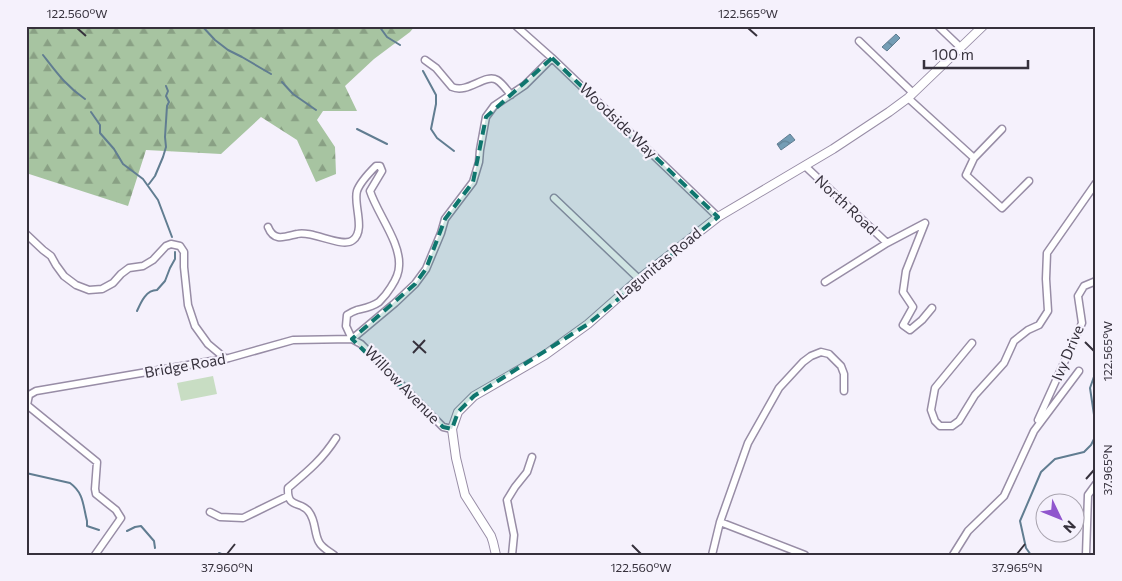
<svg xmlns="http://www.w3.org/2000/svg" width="1122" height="581" font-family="Commissioner,sans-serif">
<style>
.grass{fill:#c8ddc3}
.forest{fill:url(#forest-firs)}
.water{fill:url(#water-waves);stroke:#617d91}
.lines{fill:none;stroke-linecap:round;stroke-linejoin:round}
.stream{stroke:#617d91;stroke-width:2}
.minor-casing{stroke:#988da6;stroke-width:9}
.tertiary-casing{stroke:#988da6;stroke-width:10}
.minor{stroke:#fff;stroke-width:6}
.tertiary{stroke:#fff;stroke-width:8}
.marked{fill:#0f766e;fill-opacity:0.2;stroke:#0f766e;stroke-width:4;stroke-dasharray:10 6;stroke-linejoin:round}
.ticks{fill:none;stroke:#36313c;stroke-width:2}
.labels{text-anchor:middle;stroke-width:4.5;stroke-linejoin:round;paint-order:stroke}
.street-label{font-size:15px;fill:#36313c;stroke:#f5f1fc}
.neatline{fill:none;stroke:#36313c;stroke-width:2}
.ticks-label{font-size:12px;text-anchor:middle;fill:#36313c}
</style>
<defs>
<pattern id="forest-firs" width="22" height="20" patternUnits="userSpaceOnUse" patternTransform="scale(1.25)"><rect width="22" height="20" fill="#a7c4a1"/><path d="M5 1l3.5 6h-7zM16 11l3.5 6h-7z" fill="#89a084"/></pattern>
<pattern id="water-waves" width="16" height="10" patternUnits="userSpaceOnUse" patternTransform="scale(1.25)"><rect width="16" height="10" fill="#749db5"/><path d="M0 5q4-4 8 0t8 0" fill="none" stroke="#608194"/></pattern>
</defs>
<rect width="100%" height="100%" fill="#f5f1fc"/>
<!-- grass -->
<path class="grass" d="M213,376l4,18 -36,7 -4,-18z"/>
<!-- forest -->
<path class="forest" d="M26,26h389l-5,6 -36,27 -29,27 12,25h-34l-6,9 18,27 1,27 -20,8 -19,-42 -36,-23 -40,37 -75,-4 -18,56 -102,-33z"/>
<!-- water -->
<path class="water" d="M896,34l4,4 -13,13 -5,-4z
M790,134l5,6 -14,10 -4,-6z"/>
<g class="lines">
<!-- stream -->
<path class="stream" d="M202,26l13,14 13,10 14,7 29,17
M379,26l8,11 13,8
M43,55c14,18 23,31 42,44
M423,71l13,24v9l-5,25 6,9 17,13
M282,82l11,12 23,16
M91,112l9,13v8l14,16 9,15 20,15 15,21 14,37
M357,129l30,15
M149,184l6,-8 8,-19 3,-10 -1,-10 2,-31 2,-4 -3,-6 2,-5 -2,-5
M137,311c4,-9 9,-21 20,-21l8,-9 5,-13 5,-9v-7
M1096,371l-6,17 6,40
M26,473l44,10c14,10 13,23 17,38v5l12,4
M127,531l8,-4 6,-1 13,15 1,7
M219,553l5,2
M1031,555l-5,-7 -6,-27 21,-49 14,-13 29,-7 7,-7 5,-10"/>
<!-- minor casing -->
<g class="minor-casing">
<path id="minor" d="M516,26l36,32 166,159
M938,26l23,22
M859,41l54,52
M425,60l11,8 16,19c16,7 33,-14 45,-7 5,3 10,10 14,15
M908,98l66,60 -8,17 36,33 27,-27
M974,158l28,-29
M805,166l82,77
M554,198l85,81
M925,223l-19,48 -3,21 10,15 -10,18 7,5 12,-10 10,-12
M268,227c6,15 16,10 29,7 15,-4 46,15 56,6 13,-10 0,-36 4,-49 3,-9 12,-18 19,-25h4l2,5 -12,20c7,22 31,52 29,75 0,8 -4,15 -8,21 -3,5 -8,11 -12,15 -7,5 -14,6 -22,8 -3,1 -7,3 -10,5l-1,11 6,13
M26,234l17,16 8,6 5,9 8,11 12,9 13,5 13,-1 11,-6 8,-9 8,-6 14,-2 10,-6 13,-14 5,-2 9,2 4,6v15l4,38 7,21 13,18 18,15
M825,282l62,-39 38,-20
M352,339l43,-36 20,-19 11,-15 15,-36 4,-14 28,-37 6,-20 1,-12 6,-33 8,-11 31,-21 27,-27
M352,339l9,5 82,83 9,2
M972,343l-37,45 -4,22 4,11 5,5h12l7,-5 16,-26 29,-32 10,-22 14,-11 11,-5 9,-14 -2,-32 1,-26 49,-70
M26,405h1l2,-10 7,-4 193,-33 64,-18 59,-1
M27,405l70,57 -2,27 1,5 20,16 5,8 -26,37
M1038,420l44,-97 -4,-27 6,-10 12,-5
M210,512l10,5 23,1 45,-22
M720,522l85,33
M334,555c-5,-4 -12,-7 -15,-13 -5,-9 -3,-21 -10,-30 -8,-12 -22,-2 -21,-24 19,-16 34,-28 48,-50
M512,555l2,-20 -7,-35 8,-13 12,-15 5,-15
M712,555l8,-33 28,-79 31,-55 24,-26 8,-6 10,-4 8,2 12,12 3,8v17
M953,555l15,-24 36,-35 30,-65 45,-60
M1086,555l2,-60 8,-11"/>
</g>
<!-- tertiary casing -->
<g class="tertiary-casing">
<path id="tertiary" d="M496,555l-3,-13 -2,-6 -26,-41 -9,-37 -4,-29 6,-17 16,-16 71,-41 43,-31 51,-45 79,-62 115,-68 56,-37 19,-14 75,-72"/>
</g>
<!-- minor -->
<use href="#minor" class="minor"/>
<!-- tertiary -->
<use href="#tertiary" class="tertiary"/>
</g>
<!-- marked area -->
<path class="marked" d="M552,58l166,159 -130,107 -114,72 -16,16 -6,17 -9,-2 -91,-88 63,-55 11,-15 19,-50 28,-37 13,-65z"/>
<!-- ticks -->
<path class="ticks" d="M77,28l9,8M748,28l9,8M413,341l13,12M1085,342l9,9M413,353l12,-13M1086,479l8,-9M632,545l9,9M227,554l8,-10M1017,554l8,-10"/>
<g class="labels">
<!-- street labels -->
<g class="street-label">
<text transform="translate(618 121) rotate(44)" y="5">Woodside Way</text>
<text transform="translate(846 205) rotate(43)" y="5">North Road</text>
<text transform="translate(659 264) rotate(-39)" y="5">Lagunitas Road</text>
<text transform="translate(1068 353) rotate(-67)" y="5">Ivy Drive</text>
<text transform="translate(185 366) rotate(-10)" y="5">Bridge Road</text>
<text transform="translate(402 385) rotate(46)" y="5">Willow Avenue</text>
</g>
</g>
<!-- border -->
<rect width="1122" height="581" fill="none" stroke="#f5f1fc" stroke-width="55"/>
<!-- north arrow -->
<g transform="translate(1060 518) rotate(133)"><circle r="24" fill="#f5f1fc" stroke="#a9a4af"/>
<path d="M0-4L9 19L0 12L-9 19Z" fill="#9056cd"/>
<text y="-8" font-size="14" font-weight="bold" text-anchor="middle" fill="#36313c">N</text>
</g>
<!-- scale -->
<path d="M924 60v8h104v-8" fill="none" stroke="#36313c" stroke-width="2.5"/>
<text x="932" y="60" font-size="15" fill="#36313c" stroke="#f5f1fc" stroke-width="4" paint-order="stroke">100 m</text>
<rect x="28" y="28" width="1066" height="526" class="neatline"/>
<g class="ticks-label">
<text x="77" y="18">122.560°W</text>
<text x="748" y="18">122.565°W</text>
<text transform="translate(1108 351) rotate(-90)" y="4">122.565°W</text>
<text transform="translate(1108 470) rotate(-90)" y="4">37.965°N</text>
<text x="227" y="572">37.960°N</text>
<text x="641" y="572">122.560°W</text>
<text x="1017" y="572">37.965°N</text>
</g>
</svg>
